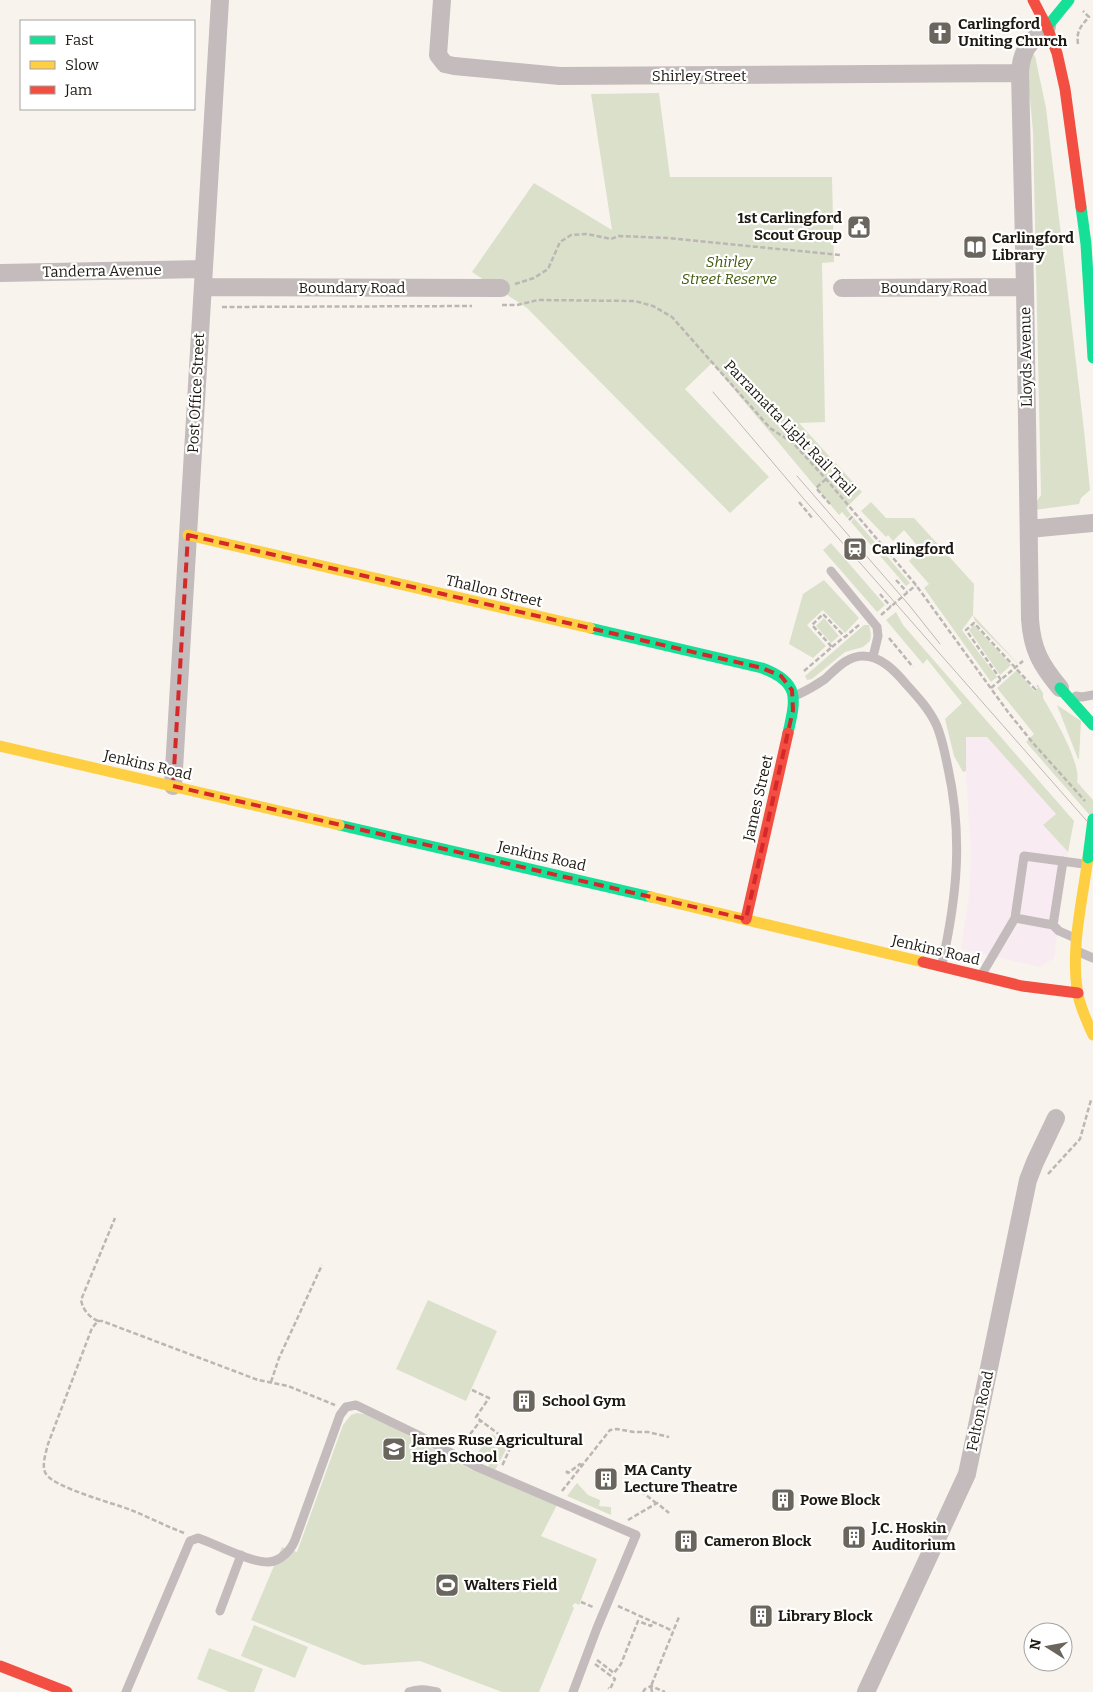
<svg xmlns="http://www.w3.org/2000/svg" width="1093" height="1692" font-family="Bitter,serif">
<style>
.commercial{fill:#f8ecf2}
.green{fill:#dae0ca}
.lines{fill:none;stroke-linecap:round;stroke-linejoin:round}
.path{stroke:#bcb6b4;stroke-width:2.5;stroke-dasharray:5 2.5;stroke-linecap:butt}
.lane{stroke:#c4bbbc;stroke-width:9}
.street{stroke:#c4bbbc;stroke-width:18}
.fast{stroke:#16e098;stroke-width:11}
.slow{stroke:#ffcf43;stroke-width:11}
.jam{stroke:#f24e42;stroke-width:11}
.tram{stroke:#bdb8b6;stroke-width:1}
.fast-bridge{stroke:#16e098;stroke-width:11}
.marked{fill:none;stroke:#d62828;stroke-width:4;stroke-dasharray:10 6;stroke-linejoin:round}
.labels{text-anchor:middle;stroke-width:4.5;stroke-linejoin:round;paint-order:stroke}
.poi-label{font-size:15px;font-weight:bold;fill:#1d1911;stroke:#fff;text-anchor:start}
.street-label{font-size:15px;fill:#1d1911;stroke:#fff}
.park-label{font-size:15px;font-style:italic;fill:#425b0c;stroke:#fff}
</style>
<rect width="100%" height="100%" fill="#f8f4ed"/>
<!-- commercial -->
<path class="commercial" d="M966,737h21l69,77 -13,12 25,26 -14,106 -14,9 -79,-18 8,-54 2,-40 -5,-78z"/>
<!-- green -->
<path class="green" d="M1032,53l3,3 11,52 38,322 6,60 -9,8 -2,6 -44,6v-6l6,-9 -8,-363 -3,-33 -3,-17 3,-27z
M659,93l11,84h162l2,85 -12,1 3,159 -26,1 63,69 -16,16 5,7 -4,3 -5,-6 -3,3 -127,-152 -27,26 84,88 -39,36 -203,-205 -55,-36 62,-89 78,47 -21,-136z
M871,502l15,16h28l60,66 -1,31 47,51 -45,-45 -2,-6 -11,15 35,47 -6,5 -67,-94 5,-4 -20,-23 12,-11 -17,-20 -11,11 -5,-6 -2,2 -25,-26z
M854,518l56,65 -4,3 -55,-64z
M831,543l54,62 -8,7 -54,-62z
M824,580l35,38 -14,15 -22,-23 -16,15 19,21 -13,12 -24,-14 14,-50z
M896,612l7,13 171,196 -6,31 -25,-27 13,-11 -69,-77h-21v34l-3,1 -9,-16 -9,-37 17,-16 -35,-44 -4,5 -37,-44z
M824,618l15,18 -8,7 -15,-17z
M864,625h5l2,10 -1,6 -7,6 -18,5 -33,27 -5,1 -2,-4z
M974,625l37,40 -11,10 -31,-45z
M1017,670l17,21 5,-4 4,6v5c10,17 39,66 34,84l16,18v19l-67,-77 8,-8 -37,-46z
M1057,705l24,16 -2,38h-1z
M428,1300l69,31 -31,70 -70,-32z
M357,1413l13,2 100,54 87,36 -16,31 56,23 -18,46 -4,-2 -3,3 2,2 -35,84h-37l-82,-31 -57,4 -112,-45 31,-73 15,5 46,-127 8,-10z
M492,1434l16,12 -13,24 -7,-3 2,-5 -15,-6z
M577,1483l11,12 12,5 -1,6 12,1v8l-44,-19z
M254,1625l54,22 -13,31 -54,-22z
M209,1648l54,21 -9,23h-24l-33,-13z"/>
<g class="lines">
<!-- path -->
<path class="path" d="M1078,44c-2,-13 3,-18 11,-27l-6,-6
M515,284l19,-6 14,-9 12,-27 11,-7 16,-1 24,5 8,-3 48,2 173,17
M502,305h15l21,-5 97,1 18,5 19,11 98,111 23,15 33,36 90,106 92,127 25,31 52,58
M222,307l250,-1
M826,479l-10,9 14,16
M799,502l14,17
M849,520l6,-6
M896,580l11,12
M880,594l11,13
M881,615l35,-30
M889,638l24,29
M832,647l12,-10
M804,671l28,-24 -20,-22 11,-11 22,23 15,-13
M1001,680l-35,-50 8,-7 61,66 3,-3
M991,688l32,-27
M1048,1174l32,-35 11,-39
M98,1321c-9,-4 -15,-11 -17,-21l34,-82
M271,1382l8,-24 43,-93
M472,1390l17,8 -13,19 36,27 -10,22
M461,1446l20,-26
M566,1471l2,2 12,-9 3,2
M562,1491l48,-61 7,-1 17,3h14l21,5
M641,1491l15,12
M628,1520l29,-17 12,10
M184,1533c-18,-7 -36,-16 -53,-23 -18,-7 -76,-22 -85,-36 -5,-7 0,-22 2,-30l44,-116 6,-7h4l156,59 30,6 47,19
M581,1602l12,5
M618,1606l55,25
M597,1660l17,13 7,-9 17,-43 13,5 2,-4
M595,1664l20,15 -5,10 -2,-1
M643,1692l2,-3 6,-3 14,6
M652,1692l-1,-6 28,-69"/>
<!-- lane -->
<path class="lane" d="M831,571l46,56 1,9 -5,21
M795,696c11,-5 20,-10 30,-17 11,-10 22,-23 38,-23 18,0 32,15 43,28 11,12 23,25 30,40 6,13 9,30 12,44 15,69 9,128 -6,196
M1076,696l6,1 11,-2
M1015,918l38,7 6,6 16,7
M1053,925l10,-64
M1079,952l14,6
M982,974l33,-56 9,-62 60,8
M220,1611l21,-56
M126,1692l64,-151 8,-3c18,6 53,25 71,24 12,-1 22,-12 26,-22l45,-125 6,-8 10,-2 62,30 57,31 161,69 -39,93 -24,64
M409,1692c10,-4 19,-2 28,0"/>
<!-- street -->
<path class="street" d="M442,0l-4,55 7,9 9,2 106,10 460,-3
M1047,27c-17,15 -26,22 -27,46l5,214 5,332c2,31 11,46 30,69
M0,273l204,-4
M203,287l298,1
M842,288l183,-1
M1029,529l64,-6
M173,786l47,-786
M866,1692l101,-218 61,-294 7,-18 21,-44"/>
<!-- fast -->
<path class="fast" d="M1047,27l22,-27
M1081,207l5,37 7,114
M590,628l172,40c38,14 34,30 26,65
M1060,688l33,37
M339,825l312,72"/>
<!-- slow -->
<path class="slow" d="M188,535l402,93
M0,746l339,79
M1088,858c-6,45 -18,92 -10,137 3,14 9,27 15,40
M651,897l272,65"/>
<!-- jam -->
<path class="jam" d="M1033,0l14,27 10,26 8,36 16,118
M746,919l42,-186
M923,962l99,24 56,7
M0,1666l67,26"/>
<!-- tram -->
<path class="tram" d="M713,392l90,106 290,330
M797,476l112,129 31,39"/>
<!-- fast-bridge -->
<path class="fast-bridge" d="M1088,858l5,-39"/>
</g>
<!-- marked area -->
<path class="marked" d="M188,535l574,133 19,8 11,14 1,20 -47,209 -573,-133z"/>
<!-- icons -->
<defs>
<g id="church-square" transform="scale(1.25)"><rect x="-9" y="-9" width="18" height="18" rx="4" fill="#6a665e" stroke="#fff"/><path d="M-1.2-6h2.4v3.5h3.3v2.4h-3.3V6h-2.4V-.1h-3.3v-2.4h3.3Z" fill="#fff"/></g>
<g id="civic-square" transform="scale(1.25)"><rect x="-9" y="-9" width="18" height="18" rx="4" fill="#6a665e" stroke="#fff"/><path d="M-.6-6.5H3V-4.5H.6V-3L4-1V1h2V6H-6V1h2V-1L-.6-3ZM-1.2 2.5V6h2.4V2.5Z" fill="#fff"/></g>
<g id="library-square" transform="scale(1.25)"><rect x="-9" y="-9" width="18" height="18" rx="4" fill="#6a665e" stroke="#fff"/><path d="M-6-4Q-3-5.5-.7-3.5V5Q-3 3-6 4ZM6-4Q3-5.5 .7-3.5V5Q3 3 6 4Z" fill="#fff"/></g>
<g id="station-square" transform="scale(1.25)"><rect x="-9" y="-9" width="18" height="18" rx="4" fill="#6a665e" stroke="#fff"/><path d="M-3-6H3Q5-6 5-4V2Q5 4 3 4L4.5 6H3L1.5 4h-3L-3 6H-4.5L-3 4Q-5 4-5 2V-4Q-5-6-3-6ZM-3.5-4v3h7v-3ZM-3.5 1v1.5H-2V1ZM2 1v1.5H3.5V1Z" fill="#fff"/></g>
<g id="building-square" transform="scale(1.25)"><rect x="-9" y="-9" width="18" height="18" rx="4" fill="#6a665e" stroke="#fff"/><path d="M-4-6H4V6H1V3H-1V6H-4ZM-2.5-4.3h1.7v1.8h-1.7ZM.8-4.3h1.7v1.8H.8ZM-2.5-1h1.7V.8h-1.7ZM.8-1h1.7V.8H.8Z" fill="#fff"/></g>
<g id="school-square" transform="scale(1.25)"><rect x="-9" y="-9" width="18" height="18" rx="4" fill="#6a665e" stroke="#fff"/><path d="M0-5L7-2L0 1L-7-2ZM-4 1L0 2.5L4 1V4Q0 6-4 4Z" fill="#fff"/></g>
<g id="stadium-square" transform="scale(1.25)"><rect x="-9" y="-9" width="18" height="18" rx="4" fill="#6a665e" stroke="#fff"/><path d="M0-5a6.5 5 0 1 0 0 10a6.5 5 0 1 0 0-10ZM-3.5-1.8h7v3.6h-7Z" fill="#fff"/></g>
</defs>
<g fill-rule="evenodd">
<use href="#church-square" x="940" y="33"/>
<use href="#civic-square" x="859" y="227"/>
<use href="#library-square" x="975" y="247"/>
<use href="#station-square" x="855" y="549"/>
<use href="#building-square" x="524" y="1401"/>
<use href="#school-square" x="394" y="1449"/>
<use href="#building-square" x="606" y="1479"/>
<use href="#building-square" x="783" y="1500"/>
<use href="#building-square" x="854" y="1537"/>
<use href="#building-square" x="686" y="1541"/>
<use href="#stadium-square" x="447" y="1585"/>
<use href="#building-square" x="761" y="1616"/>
</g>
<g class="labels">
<!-- poi labels -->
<g class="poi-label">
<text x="958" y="29">Carlingford<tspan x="958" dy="17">Uniting Church</tspan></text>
<text x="842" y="223" text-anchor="end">1st Carlingford<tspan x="842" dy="17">Scout Group</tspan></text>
<text x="992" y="243">Carlingford<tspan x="992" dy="17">Library</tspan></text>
<text x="872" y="554">Carlingford</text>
<text x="542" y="1406">School Gym</text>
<text x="412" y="1445">James Ruse Agricultural<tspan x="412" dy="17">High School</tspan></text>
<text x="624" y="1475">MA Canty<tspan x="624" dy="17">Lecture Theatre</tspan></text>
<text x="800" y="1505">Powe Block</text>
<text x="872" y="1533">J.C. Hoskin<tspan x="872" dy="17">Auditorium</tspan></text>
<text x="704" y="1546">Cameron Block</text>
<text x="464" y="1590">Walters Field</text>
<text x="778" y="1621">Library Block</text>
</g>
<!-- street labels -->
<g class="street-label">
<text x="699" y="81">Shirley Street</text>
<text transform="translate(102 271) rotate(-1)" y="5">Tanderra Avenue</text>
<text x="352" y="293">Boundary Road</text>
<text x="934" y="293">Boundary Road</text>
<text transform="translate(1026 357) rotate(-91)" y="5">Lloyds Avenue</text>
<text transform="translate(196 393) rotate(-87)" y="5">Post Office Street</text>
<text transform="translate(790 428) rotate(46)" y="5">Parramatta Light Rail Trail</text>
<text transform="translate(494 591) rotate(13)" y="5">Thallon Street</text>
<text transform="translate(148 765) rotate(13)" y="5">Jenkins Road</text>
<text transform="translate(758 798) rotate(-77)" y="5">James Street</text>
<text transform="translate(542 856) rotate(13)" y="5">Jenkins Road</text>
<text transform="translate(936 950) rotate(13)" y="5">Jenkins Road</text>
<text transform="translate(980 1411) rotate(-78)" y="5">Felton Road</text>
</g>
<!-- park labels -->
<g class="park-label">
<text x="729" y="267">Shirley<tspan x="729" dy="17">Street Reserve</tspan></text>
</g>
</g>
<!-- legend -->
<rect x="20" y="20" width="175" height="90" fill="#ffffff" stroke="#a5a3a0"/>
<rect x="30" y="36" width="25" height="8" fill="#16e098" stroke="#a5a3a0"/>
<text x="65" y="45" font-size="15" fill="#1d1911">Fast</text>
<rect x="30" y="61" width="25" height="8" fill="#ffcf43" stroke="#a5a3a0"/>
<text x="65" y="70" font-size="15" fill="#1d1911">Slow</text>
<rect x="30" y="86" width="25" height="8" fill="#f24e42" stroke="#a5a3a0"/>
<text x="65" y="95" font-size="15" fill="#1d1911">Jam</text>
<!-- north arrow -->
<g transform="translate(1048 1647) rotate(281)"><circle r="24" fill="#ffffff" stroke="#a5a3a0"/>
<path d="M0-4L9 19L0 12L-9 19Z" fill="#6a665e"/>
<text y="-8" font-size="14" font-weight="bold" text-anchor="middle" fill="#1d1911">N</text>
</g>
</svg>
